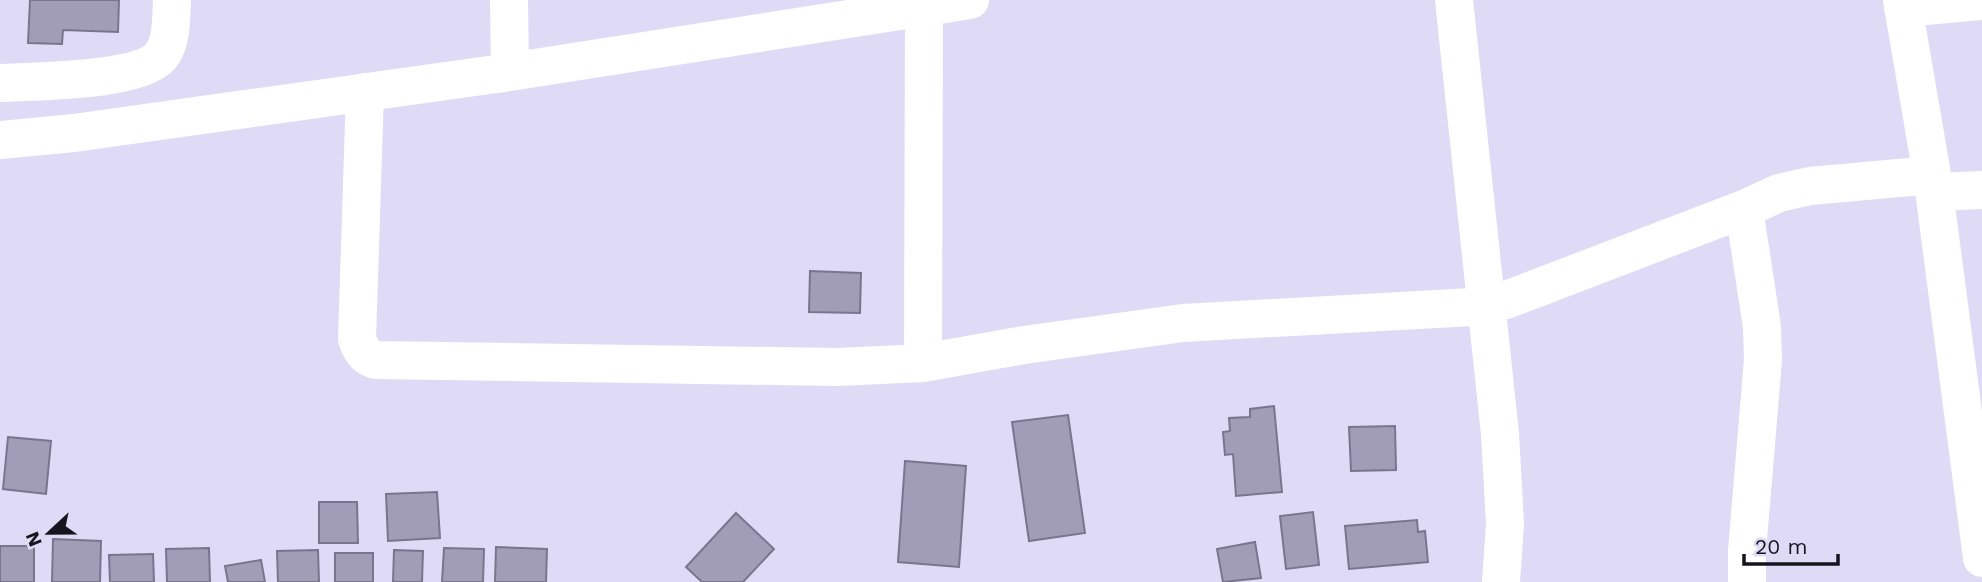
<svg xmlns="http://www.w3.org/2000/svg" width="1982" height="582" font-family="'Work Sans',sans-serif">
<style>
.building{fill:#a19db6;stroke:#79758d;stroke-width:2}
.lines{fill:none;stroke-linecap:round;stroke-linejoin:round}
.minor{stroke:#fff;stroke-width:38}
</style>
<rect width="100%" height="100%" fill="#dfdbf6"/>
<!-- building -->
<path class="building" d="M30,0h89l-1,32 -55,-2 -1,14 -34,-1z
M810,271l51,2 -1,40 -51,-1z
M1274,406l8,86 -46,4 -3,-42 -8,1 -2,-23 7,-1 -1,-13 21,-1v-8z
M1068,415l17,118 -56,8 -17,-119z
M1395,426l1,44 -45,1 -2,-44z
M8,437l43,4 -5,53 -43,-5z
M905,461l61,5 -7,101 -61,-5z
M437,492l3,46 -52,3 -2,-47z
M319,502h38l1,41h-39z
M1313,512l6,53 -33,4 -6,-53z
M736,513l38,36 -31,33h-41l-16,-15z
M1417,520l1,12 7,-1 3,31 -79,7 -4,-43z
M53,539l48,2 -1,41h-48z
M1255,542l6,36 -38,4 -6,-33z
M0,546h34v36h-34z
M496,547l51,2 -1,33h-51z
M209,548l1,34h-43l-1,-33z
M444,548l40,1 -1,33h-41z
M318,550l1,32h-41l-1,-31z
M394,550l29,1 -1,31h-29z
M335,553h38v29h-38z
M153,554l1,28h-44l-1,-27z
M261,560l4,22h-37l-3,-16z"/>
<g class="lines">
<!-- minor -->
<path class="minor" d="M509,0l1,72
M1454,0l46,434 5,89 -4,59
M1902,0l30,175 50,383
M1903,8l79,-7
M0,83c34,-2 145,-1 163,-30 9,-15 8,-36 9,-53
M365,92l-8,247c4,11 7,17 18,21l463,7 85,-4 101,-18 159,-22 289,-16 34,-7 238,-91 35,-16 31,-7 122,-11
M0,140l74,-7 436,-61 460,-72
M1935,192l47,-2
M1744,209l18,118 1,33 -16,191v31
M923,363l1,-356"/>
</g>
<!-- north arrow -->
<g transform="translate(49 533) rotate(248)" stroke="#dfdbf6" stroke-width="5" paint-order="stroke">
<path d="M0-5L12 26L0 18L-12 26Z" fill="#16151e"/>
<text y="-10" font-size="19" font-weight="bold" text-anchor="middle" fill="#16151e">N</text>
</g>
<!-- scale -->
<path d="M1744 554v10h94v-10" fill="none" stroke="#16151e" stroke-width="3.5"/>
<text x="1755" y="554" font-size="21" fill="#16151e" stroke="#dfdbf6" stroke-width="5" paint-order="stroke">20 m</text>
</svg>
